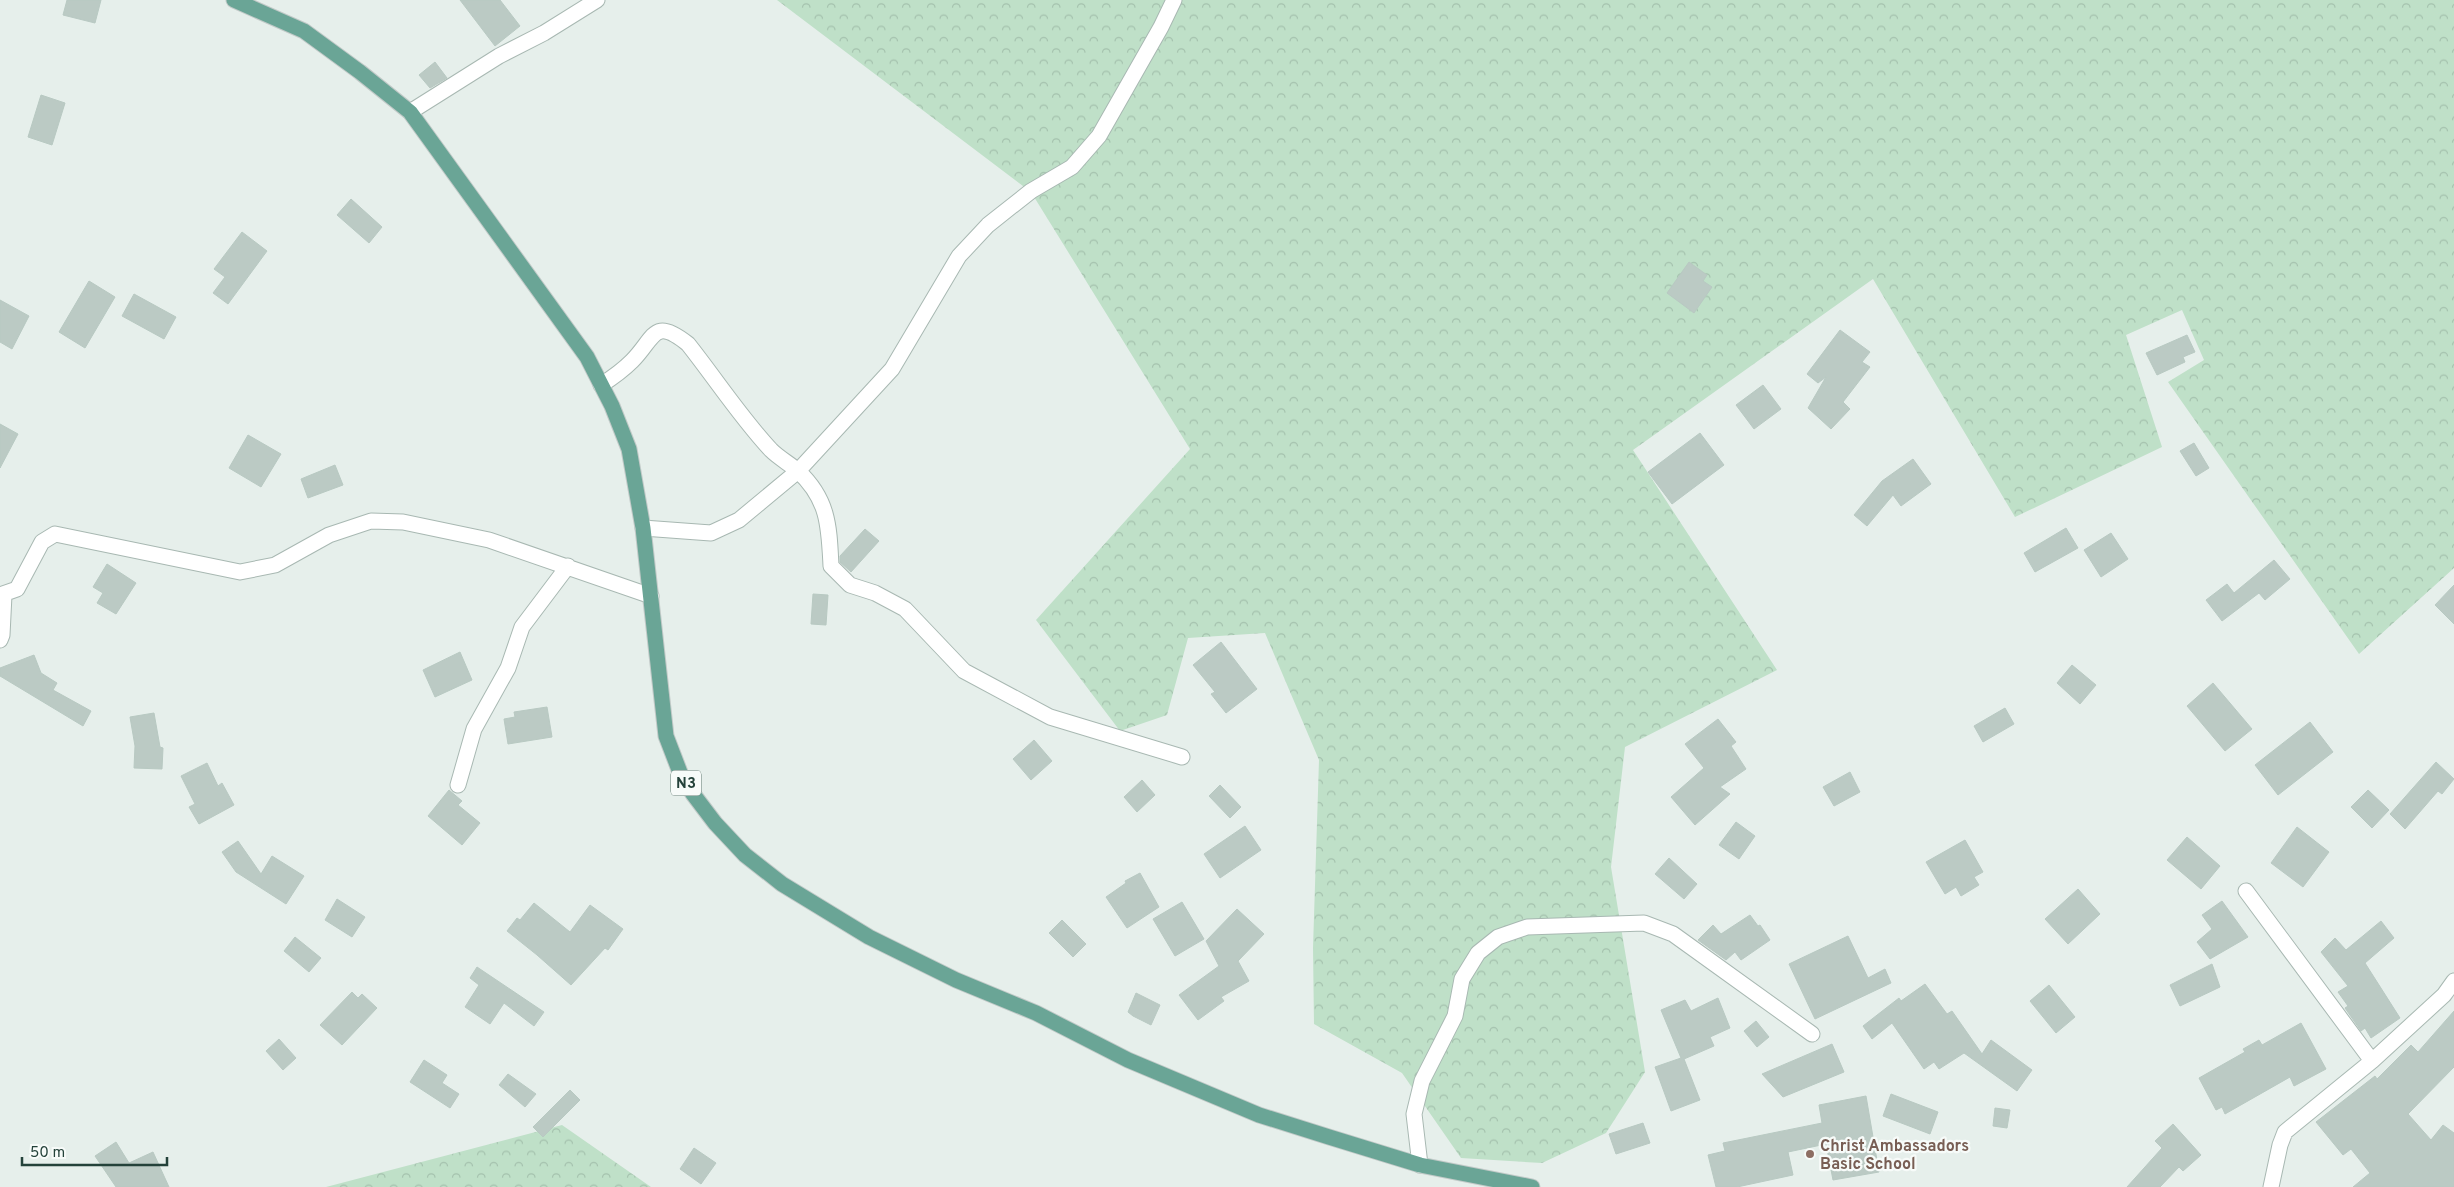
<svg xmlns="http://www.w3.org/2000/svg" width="2454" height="1187" font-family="Overpass,sans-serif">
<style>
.forest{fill:url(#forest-crowns)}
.building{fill:#bbcac4;stroke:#b8c9c2}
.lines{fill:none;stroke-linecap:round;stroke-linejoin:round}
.street-casing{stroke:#a8b8b2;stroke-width:17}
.primary-casing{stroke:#c2cac8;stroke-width:17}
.street{stroke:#fff;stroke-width:15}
.primary{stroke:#6aa596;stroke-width:15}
.education-dot{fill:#8d6e63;stroke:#f7fbf9;stroke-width:2}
.labels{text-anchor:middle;stroke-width:4.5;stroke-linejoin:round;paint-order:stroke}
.shield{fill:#f7fbf9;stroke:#637a73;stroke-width:1}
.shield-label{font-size:15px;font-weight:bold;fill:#24423a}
.education-label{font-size:16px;font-weight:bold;fill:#785e54;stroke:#f7fbf9;text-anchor:start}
</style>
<defs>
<pattern id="forest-crowns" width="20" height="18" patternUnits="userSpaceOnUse" patternTransform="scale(1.25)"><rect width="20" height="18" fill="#bfe0c8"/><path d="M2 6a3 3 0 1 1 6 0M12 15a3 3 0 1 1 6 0" fill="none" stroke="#a4c1ad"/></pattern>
</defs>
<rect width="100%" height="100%" fill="#e6efeb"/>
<!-- forest -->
<path class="forest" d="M777,0h1677v568l-95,86 -191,-272 36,-22 -22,-50 -56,25 36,112 -147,70 -142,-238 -240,171 144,220 -152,77 -14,120 34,205 -39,61 -64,30 -81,-5 -59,-85 -88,-49 -1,-76 6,-188 -54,-127 -77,5 -21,77 -47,16 -84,-111 154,-171 -159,-257z
M562,1125l89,62h-325z"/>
<!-- building -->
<path class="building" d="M67,0h34l-6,23 -32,-8z
M460,0h40l20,26 -25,20z
M435,62l12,16 -17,10 -11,-13z
M41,95l24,8 -13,42 -24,-8z
M351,199l31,28 -13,16 -32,-28z
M242,232l25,19 -39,53 -15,-11 12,-16 -11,-8z
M1689,262l18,13 -4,6 9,6 -18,26 -27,-20z
M89,281l26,16 -30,51 -26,-16z
M134,294l42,23 -12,22 -42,-23z
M0,300l29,16 -17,33 -12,-7z
M1840,330l30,22 -8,10 8,5 -27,35 7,7 -19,20 -23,-21 18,-31 -8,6 -11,-9z
M2187,335l8,17 -12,5 2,5 -28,13 -11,-22z
M1763,385l18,24 -27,20 -18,-24z
M0,424l18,10 -18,34z
M1700,433l24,32 -52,39 -24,-32z
M248,435l33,19 -20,33 -32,-19z
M2194,443l15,25 -13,8 -16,-25z
M1913,459l18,25 -30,22 -8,-11 -26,31 -13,-11 28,-34z
M335,465l8,20 -35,13 -7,-19z
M2066,528l12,20 -43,24 -11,-19z
M865,529l14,12 -28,31 -11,-10v-6z
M2111,533l17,26 -27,18 -17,-27z
M2274,560l16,19 -25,21 -6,-7 -37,28 -16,-21 21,-16 7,9z
M107,564l29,19 -20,31 -19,-11 6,-10 -10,-6z
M2454,585v39l-19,-19z
M813,594l15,1 -2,30 -15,-1z
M1221,642l36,47 -31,24 -15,-19 4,-2 -22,-27z
M460,652l12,28 -37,17 -12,-27z
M34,655l7,18 16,10 -4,7 38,21 -8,15 -83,-50v-8z
M2072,665l24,20 -16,19 -23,-21z
M2213,683l39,46 -27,22 -38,-45z
M547,707l5,30 -44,7 -4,-25 11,-2 -1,-5z
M2005,708l9,16 -31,18 -9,-16z
M154,713l6,34 3,1 -1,21 -28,-1 1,-22 -5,-29z
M1718,719l18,23 -5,4 15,23 -26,18 10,7 -35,31 -24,-28 33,-29 -19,-24z
M2310,722l23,30 -55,43 -23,-30z
M1034,740l18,21 -21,19 -18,-21z
M2436,762l18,17 -12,15 -4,-3 -33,38 -15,-15z
M207,763l11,23 4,-3 12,22 -35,19 -10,-17 6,-3 -14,-28z
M1850,772l10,20 -26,14 -11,-19z
M1142,780l13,15 -18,17 -13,-15z
M1220,785l21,22 -11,11 -21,-22z
M449,790l13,11 -4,4 22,18 -18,22 -34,-29z
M2368,790l21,20 -17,18 -21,-21z
M1736,822l19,14 -16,23 -20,-14z
M1245,826l16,24 -41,28 -16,-24z
M2297,827l32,25 -26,35 -32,-24z
M2187,837l33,29 -19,23 -34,-29z
M1965,840l18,32 -9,5 5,8 -18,11 -5,-9 -11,7 -19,-32z
M238,841l23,33 11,-18 32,20 -18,28 -50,-32 -14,-20z
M1669,858l28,26 -13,15 -29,-25z
M1140,873l19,34 -32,21 -21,-31 20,-14 -1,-2z
M2078,889l22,25 -32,30 -23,-25z
M337,899l28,18 -13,20 -27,-17z
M2222,901l26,36 -38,22 -13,-17 15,-13 -10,-14z
M1182,902l22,37 -29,17 -22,-37z
M534,903l36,29 20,-27 33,24 -15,21 -3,-2 -34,37 -34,-30 -30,-24 10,-13 3,2z
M1237,909l27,25 -26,27 11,20 -28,16 3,4 -26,19 -19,-25 40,-29 -13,-25z
M1750,915l8,11 2,-1 10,15 -29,20 -6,-8 -9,8 -28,-20 15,-15 8,9z
M1062,920l24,24 -13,13 -24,-24z
M2381,921l13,17 -29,25 35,55 -29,20 -6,-10 -4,3 -16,-23 3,-2 -10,-14 10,-6 -27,-34 14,-14 11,12z
M1848,936l20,42 17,-9 6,14 -76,36 -26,-55z
M295,937l26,21 -12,14 -25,-21z
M2212,964l8,23 -40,19 -10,-21z
M477,967l67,45 -10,14 -30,-23 -14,21 -25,-17 14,-22 -9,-7z
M1925,984l22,30 5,-3 30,43 9,-14 41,30 -15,21 -53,-38 -25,16 -5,-7 -10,7 -32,-46 -20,16 -9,-13 36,-28 2,3z
M2049,985l26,32 -19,16 -26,-32z
M352,992l6,6 4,-4 15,14 -35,37 -22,-20z
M1136,993l24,12 -9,20 -18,-9 -5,-4z
M1718,998l12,30 -20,9 4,9 -30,13 16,41 -29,11 -16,-44 26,-9 -20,-48 24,-10 6,11z
M2454,1011v56l-46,47 23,26 12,-15 11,8v54h-101l17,-14 -19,-24 -8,6 -27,-33 59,-46 2,3 34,-34 7,7z
M1756,1021l13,16 -12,10 -13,-16z
M2301,1023l25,46 -32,17 -4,-9 -65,37 -3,-7 -6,3 -17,-32 46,-26 -2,-3 16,-9 3,5z
M279,1039l17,19 -13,12 -17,-19z
M1832,1044l12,28 -61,25 -21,-23z
M424,1060l23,15 -5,8 17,11 -9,14 -40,-26z
M508,1074l28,20 -11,13 -26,-22z
M570,1090l10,10 -37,37 -10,-10z
M1891,1094l47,18 -8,22 -47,-18z
M1866,1096l13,76 -46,8 -7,-36 -38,8 5,23 -56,12h-21l-8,-32 17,-4 -2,-8 99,-20 -3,-18z
M1995,1108l15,2 -3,18 -14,-2z
M1643,1123l7,20 -34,11 -7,-20z
M2173,1124l28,31 -18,16 -4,-4 -19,20h-33l35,-39 -7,-7z
M116,1142l13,21 24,-11 16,35h-53l-21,-31z
M694,1148l22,15 -15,21 -21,-15z"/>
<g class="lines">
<!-- street casing -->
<g class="street-casing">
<path id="street" d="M410,112l89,-56 45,-23 53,-33
M601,385c11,-7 22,-15 31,-24 23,-23 21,-45 56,-17 27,34 53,74 83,106 8,8 19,14 27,21 31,29 31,56 33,95l19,19 25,8 30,16 59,62 86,46 132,40
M643,528l68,5 28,-13 59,-49 94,-102 67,-113 29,-31 43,-34 41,-24 27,-31 62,-109 13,-27
M0,595l17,-6 25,-47 13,-8 185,38 35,-7 54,-30 42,-14 32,1 86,18 162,56
M0,640l2,-5 2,-40
M458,785l16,-56 34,-61 14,-41 46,-61
M2246,891l126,170
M1420,1165l-6,-51 8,-33 33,-65 7,-37 16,-26 20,-16 29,-10 117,-4 29,11 139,100
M2271,1187l9,-42 5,-13 87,-71 72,-66 10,-14"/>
</g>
<!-- primary casing -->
<g class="primary-casing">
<path id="primary" d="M234,0l70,31 56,41 50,40 177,245 25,49 17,43 14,79 23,208 15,39 12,19 22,29 30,32 37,29 87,53 87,43 80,33 92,47 131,55 70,22 91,28 112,22"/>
</g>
<!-- street -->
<use href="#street" class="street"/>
<!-- primary -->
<use href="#primary" class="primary"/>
</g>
<!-- markers -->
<circle class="education-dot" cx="1810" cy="1154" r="5"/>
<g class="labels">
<!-- shield labels -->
<rect class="shield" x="671" y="770.5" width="30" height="25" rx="4"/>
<g class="shield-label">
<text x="686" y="788">N3</text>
</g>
<!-- education labels -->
<g class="education-label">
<text x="1820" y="1151">Christ Ambassadors<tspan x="1820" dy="18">Basic School</tspan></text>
</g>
</g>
<!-- scale -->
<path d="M22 1157v8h145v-8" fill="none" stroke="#24423a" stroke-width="2.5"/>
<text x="30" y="1157" font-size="15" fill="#24423a" stroke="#f7fbf9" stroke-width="4" paint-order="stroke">50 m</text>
</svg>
